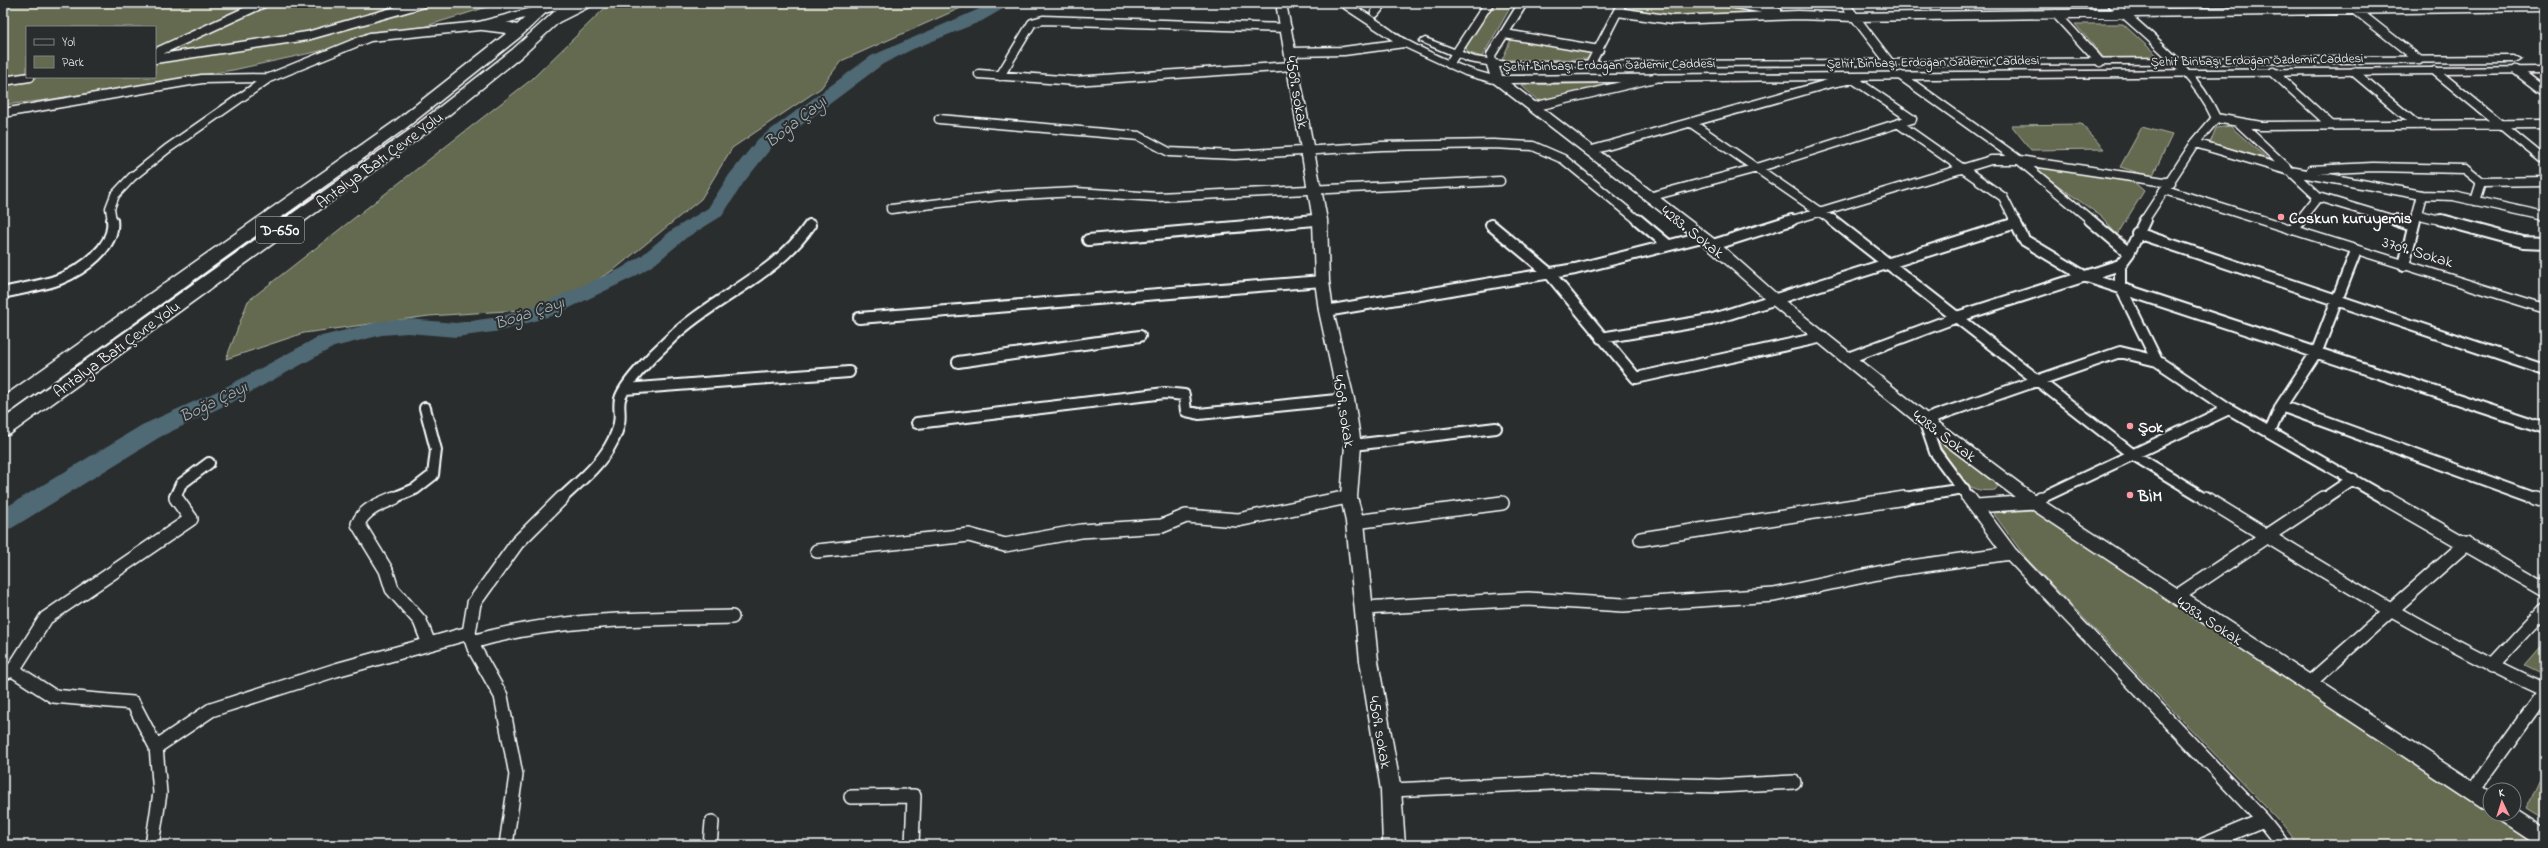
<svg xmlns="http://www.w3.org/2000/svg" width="2548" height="848" font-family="'Indie Flower',sans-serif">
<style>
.green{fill:#636a50;stroke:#b1b4a8;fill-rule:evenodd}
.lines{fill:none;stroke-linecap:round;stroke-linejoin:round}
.river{fill:#4f6974;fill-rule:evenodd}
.street-far2-casing{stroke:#fff;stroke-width:11}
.street-far1-casing{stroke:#fff;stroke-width:14}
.street-casing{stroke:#fff;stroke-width:16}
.secondary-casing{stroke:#fff;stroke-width:3}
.highway-casing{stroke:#fff;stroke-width:3}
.street-far2{stroke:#2a2d2e;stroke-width:8}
.street-far1{stroke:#2a2d2e;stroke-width:10}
.street{stroke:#2a2d2e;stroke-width:13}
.secondary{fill:#2a2d2e;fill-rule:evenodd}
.highway{fill:#2a2d2e;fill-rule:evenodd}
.poi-dot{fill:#ff9aa2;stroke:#2a2d2e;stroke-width:1.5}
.labels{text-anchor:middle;stroke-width:4;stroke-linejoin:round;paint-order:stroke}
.far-street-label{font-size:13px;fill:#fff;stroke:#2a2d2e}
.shield{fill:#2a2d2e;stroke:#bfc0c0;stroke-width:1}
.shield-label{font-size:15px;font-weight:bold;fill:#fff}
.street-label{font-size:16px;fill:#fff;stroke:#2a2d2e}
.poi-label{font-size:16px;font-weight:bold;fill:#fff;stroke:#2a2d2e;text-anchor:start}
.water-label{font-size:17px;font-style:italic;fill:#a7b4ba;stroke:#2a2d2e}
</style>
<rect width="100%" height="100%" fill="#2a2d2e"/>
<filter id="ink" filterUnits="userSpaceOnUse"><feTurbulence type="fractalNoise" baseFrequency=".025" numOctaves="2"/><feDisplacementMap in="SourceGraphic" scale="8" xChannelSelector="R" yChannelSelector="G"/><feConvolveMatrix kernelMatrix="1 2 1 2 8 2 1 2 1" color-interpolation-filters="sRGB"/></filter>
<g filter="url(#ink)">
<!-- green -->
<path class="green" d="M3,3h497l-93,29 -174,38 -186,30 -44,5zM27,27h128v50h-128z
M610,3h362l-131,58 -20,27 -89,60 -31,51 -86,70 -63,39 -123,8 -125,17 -78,26 22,-58 284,-222z
M1495,3h18l-31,54 -15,-5 -1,-7z
M1635,3h72l56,10 -93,3 -37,-7z
M2075,24h48l37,34h-56z
M1512,37l79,16 -1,6 -88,1z
M1617,83l-79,18 -17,-16z
M2081,124l23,25 -73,1 -20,-25z
M2230,126l39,34 -59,-17 6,-15z
M2142,127l30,8 -20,42 -32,-10z
M2034,165l100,17 10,9 -27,44 -15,-18 -68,-49z
M1934,435l64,51 -3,4c-7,1 -17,1 -24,-3 -9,-6 -33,-42 -37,-52z
M2033,510l457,304 47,31h-238l-16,-20 -257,-267 -33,-45z
M2545,642v33l-20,-10z
M2545,768v51l-18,-11z"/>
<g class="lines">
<!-- river -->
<path class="river" d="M993,3h20l-31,18 -69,28 -30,15 -111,83 -28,35 -22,34 -36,22 -31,26 -21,13 -77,37 -56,17 -45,6 -48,-4 -26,2 -48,12 -96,52 -78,38 -148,91 -9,2v-21l139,-84 80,-36 96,-52 64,-16 26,-2 48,4 43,-6 42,-13 79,-35 21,-13 31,-26 36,-22 21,-33 29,-36 113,-83z"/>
<!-- street-far2 casing -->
<g class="street-far2-casing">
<path id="street-far2" d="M1730,3l47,8
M1844,3l46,60
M2112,3c37,34 83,68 104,115l-21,25 -51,78
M2353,8l66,52
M1618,12l54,8 126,-5 56,2 691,-10
M1375,13l8,-10
M2056,14l44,48
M1505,34l94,16
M1291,52l53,-1 60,-8
M155,53l109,-50
M155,59l152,-23 117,-33
M1449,64l40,-61
M1492,64l-1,-9 32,-52
M1590,65l32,-62
M2516,70l29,22
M2435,71l110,90
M2273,72l58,53
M2354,72l63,53
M979,74l96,7 217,-15
M1000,76l32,-53 11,-3 244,8
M1901,76l118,84 152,23
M3,81l27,-4
M1533,107l122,-29
M3,113l199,-34 67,-1
M2216,118l45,8 284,-2
M939,119l200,17 30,16 66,3 147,-9 111,-2 40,2 30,13 76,62
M1691,123l142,98
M2239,123l79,74 -19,24
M1899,124l104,73 12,24
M2195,143l95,28 132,24 31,1 92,20
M1589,151l242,-68 28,-5
M2311,170l62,-3 92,2 16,13 64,-1
M1649,197l108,-29 155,-49 -59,-40
M2318,197l80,24
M2475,201l6,-19
M891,209l108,-13 77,-4 81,5 343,-16
M2416,214l28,7
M112,221l-2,-13 5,-13 17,-18 35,-28 102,-71 101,-41 109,-11 88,-23
M1304,221l16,-1
M1789,221l202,-61h28l73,61
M2415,221l7,-26"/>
</g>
<!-- street-far1 casing -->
<g class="street-far1-casing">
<path id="street-far1" d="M1638,220l30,25
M1832,220l300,234 74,45
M2014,220l10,20 60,36 461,152
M2090,220l39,33
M2145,220l-16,33 -9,12v21l37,75 72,48 157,90
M2395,220l18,6
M2441,220l82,22 22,1
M1491,225l58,48 87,105 187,-41
M2293,229l7,-9
M2137,233l408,137
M1088,240l227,-20
M1713,245l79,-25
M2404,265l11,-45
M3,293c18,-5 40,-7 57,-14 22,-9 56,-32 52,-59
M1326,311l249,-42 127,-32
M859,318l463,-37
M1601,338l109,-18 306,-97
M1848,358l109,-41 163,-52
M958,362l182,-26
M625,389l224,-17
M2281,406l256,93
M917,423l248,-30 19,2 2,16 13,3 147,-15
M2270,432l11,-26 36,-55 39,-100
M1353,445l143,-17
M177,499l-2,-2 6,-13 28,-21
M391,499l24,-10 18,-14 3,-25 -11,-42
M561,499c17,-16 38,-33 49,-53 4,-7 8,-16 9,-23 2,-8 -1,-17 1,-24 4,-15 34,-45 46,-56 44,-45 108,-65 144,-118
M1338,499l11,-2
M1898,499l66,-10
M1970,499l-35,-47 -11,-32 196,-68 37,9
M2039,499l190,-90
M2323,499l30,-20"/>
</g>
<!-- street casing -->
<g class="street-casing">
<path id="street" d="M394,498c-14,6 -30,11 -36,26l28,46 6,19 28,32 9,23
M1969,498l41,55 253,267 20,25
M2205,498c111,68 221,138 340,192
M2385,498l160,92
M2535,498l10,4
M1977,506l56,-4 8,-4
M1355,522l147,-19
M1641,539l264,-41
M817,551l152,-16 36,10 76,-14 81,-5 24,-10 52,4 105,-22
M2176,597l148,-99
M1363,608l165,-9 95,6 151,-10 123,-26 113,-16
M472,642c85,-25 172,-23 260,-25
M2492,666l53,-57
M13,670l33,-52 145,-99 -15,-21
M3,673l10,-3 40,26 80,7 23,44 4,46 -8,52
M2308,684l159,-141
M156,747l55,-37 125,-40 133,-37
M1391,790l182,-8 146,4 75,-4
M2472,792l73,-101
M851,797l63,-1 -2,49
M506,845l10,-70 -15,-79 -27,-48 -5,-15 5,-30 43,-60 45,-45
M710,845l2,-23
M2203,845l60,-25"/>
</g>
<!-- secondary casing -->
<g class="secondary-casing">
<path id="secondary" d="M1276,3h10l41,217 2,61 4,30 21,88 7,46 -4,52 7,25 14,139 23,129 4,55h-22l-2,-55 -21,-129 -14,-139 -5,-25 4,-52 -7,-46 -19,-88 -4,-30 -2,-61z
M1336,3c26,0 49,25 72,38 25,13 54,27 82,34l-3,-10 -18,-3 -50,-21 6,-3 50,19 32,5 1008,-6 6,3 -6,3 -1016,5 3,9 1043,-9v6l-1035,10 208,159 62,55 150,119 109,82 451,294v20l-7,-3 -456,-303 -109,-82 -148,-121 -62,-55 -214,-165 -29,-8 -65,-30z
M2166,186l379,118v9l-384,-120 -2,-3 2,-3z
M2514,807l31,20v18h-7l-38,-25 -3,-6h17z"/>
</g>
<!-- highway casing -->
<g class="highway-casing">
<path id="highway" d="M541,3h15l-36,34 -114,91 -396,284 -7,2v-17l391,-275 113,-89 -33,-4 -2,-3 2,-3h37l6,2z
M564,3h33l-38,19 -37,34 -92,74 -420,304 -7,2v-17l415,-295 94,-74z"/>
</g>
<!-- street-far2 -->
<use href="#street-far2" class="street-far2"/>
<!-- street-far1 -->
<use href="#street-far1" class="street-far1"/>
<!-- street -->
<use href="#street" class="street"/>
<!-- secondary -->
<use href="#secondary" class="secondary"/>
<!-- highway -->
<use href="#highway" class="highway"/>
</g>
</g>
<!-- markers -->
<g class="poi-dot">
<circle cx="2281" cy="217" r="4"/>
<circle cx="2130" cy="426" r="4"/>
<circle cx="2130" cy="495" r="4"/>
</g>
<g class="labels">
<!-- far-street labels -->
<g class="far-street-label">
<text transform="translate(2257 59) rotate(-1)" y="5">Şehit Binbaşı Erdoğan Özdemir Caddesi</text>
<text transform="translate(1933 61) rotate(-1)" y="5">Şehit Binbaşı Erdoğan Özdemir Caddesi</text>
<text transform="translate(1609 64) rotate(-1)" y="5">Şehit Binbaşı Erdoğan Özdemir Caddesi</text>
</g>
<!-- shield labels -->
<rect class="shield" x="256" y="217" width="48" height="26" rx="3"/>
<g class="shield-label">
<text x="280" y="235">D-650</text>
</g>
<!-- street labels -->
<g class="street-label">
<text transform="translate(1298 92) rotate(80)" y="6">4509. sokak</text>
<text transform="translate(379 159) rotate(-36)" y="6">Antalya Batı Çevre Yolu</text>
<text transform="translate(1693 231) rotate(38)" y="6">4283. Sokak</text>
<text transform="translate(2418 251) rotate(17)" y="6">3709. Sokak</text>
<text transform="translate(116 348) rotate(-36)" y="6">Antalya Batı Çevre Yolu</text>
<text transform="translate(1345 411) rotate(81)" y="6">4509. sokak</text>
<text transform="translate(1945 435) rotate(37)" y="6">4283. Sokak</text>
<text transform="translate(2210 620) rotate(33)" y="6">4283. Sokak</text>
<text transform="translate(1381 732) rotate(80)" y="6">4509. sokak</text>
</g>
<!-- poi labels -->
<g class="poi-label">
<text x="2289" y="223">Coskun kuruyemis</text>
<text x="2138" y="432">Şok</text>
<text x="2138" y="501">BİM</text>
</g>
<!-- water labels -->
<g class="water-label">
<text transform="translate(795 121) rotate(-38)" y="6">Boğa Çayı</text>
<text transform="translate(529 312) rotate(-18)" y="6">Boğa Çayı</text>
<text transform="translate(213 401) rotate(-26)" y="6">Boğa Çayı</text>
</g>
</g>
<!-- margin -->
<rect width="2548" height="848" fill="none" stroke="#2a2d2e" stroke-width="16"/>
<rect x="8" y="8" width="2532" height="832" fill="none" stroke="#fff" stroke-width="1.5" filter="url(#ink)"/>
<!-- legend -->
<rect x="26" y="26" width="130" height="52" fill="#2a2d2e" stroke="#7f8182"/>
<rect x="34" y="39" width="20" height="6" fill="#2a2d2e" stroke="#7f8182"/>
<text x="62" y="46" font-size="12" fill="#ffffff">Yol</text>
<rect x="34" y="56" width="20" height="12" fill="#636a50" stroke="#7f8182"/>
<text x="62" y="66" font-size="12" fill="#ffffff">Park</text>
<!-- north arrow -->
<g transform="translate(2502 802) rotate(356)"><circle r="19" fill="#2a2d2e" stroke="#7f8182"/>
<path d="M0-3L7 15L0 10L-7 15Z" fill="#ff9aa2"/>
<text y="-6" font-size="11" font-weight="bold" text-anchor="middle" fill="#ffffff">K</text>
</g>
</svg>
